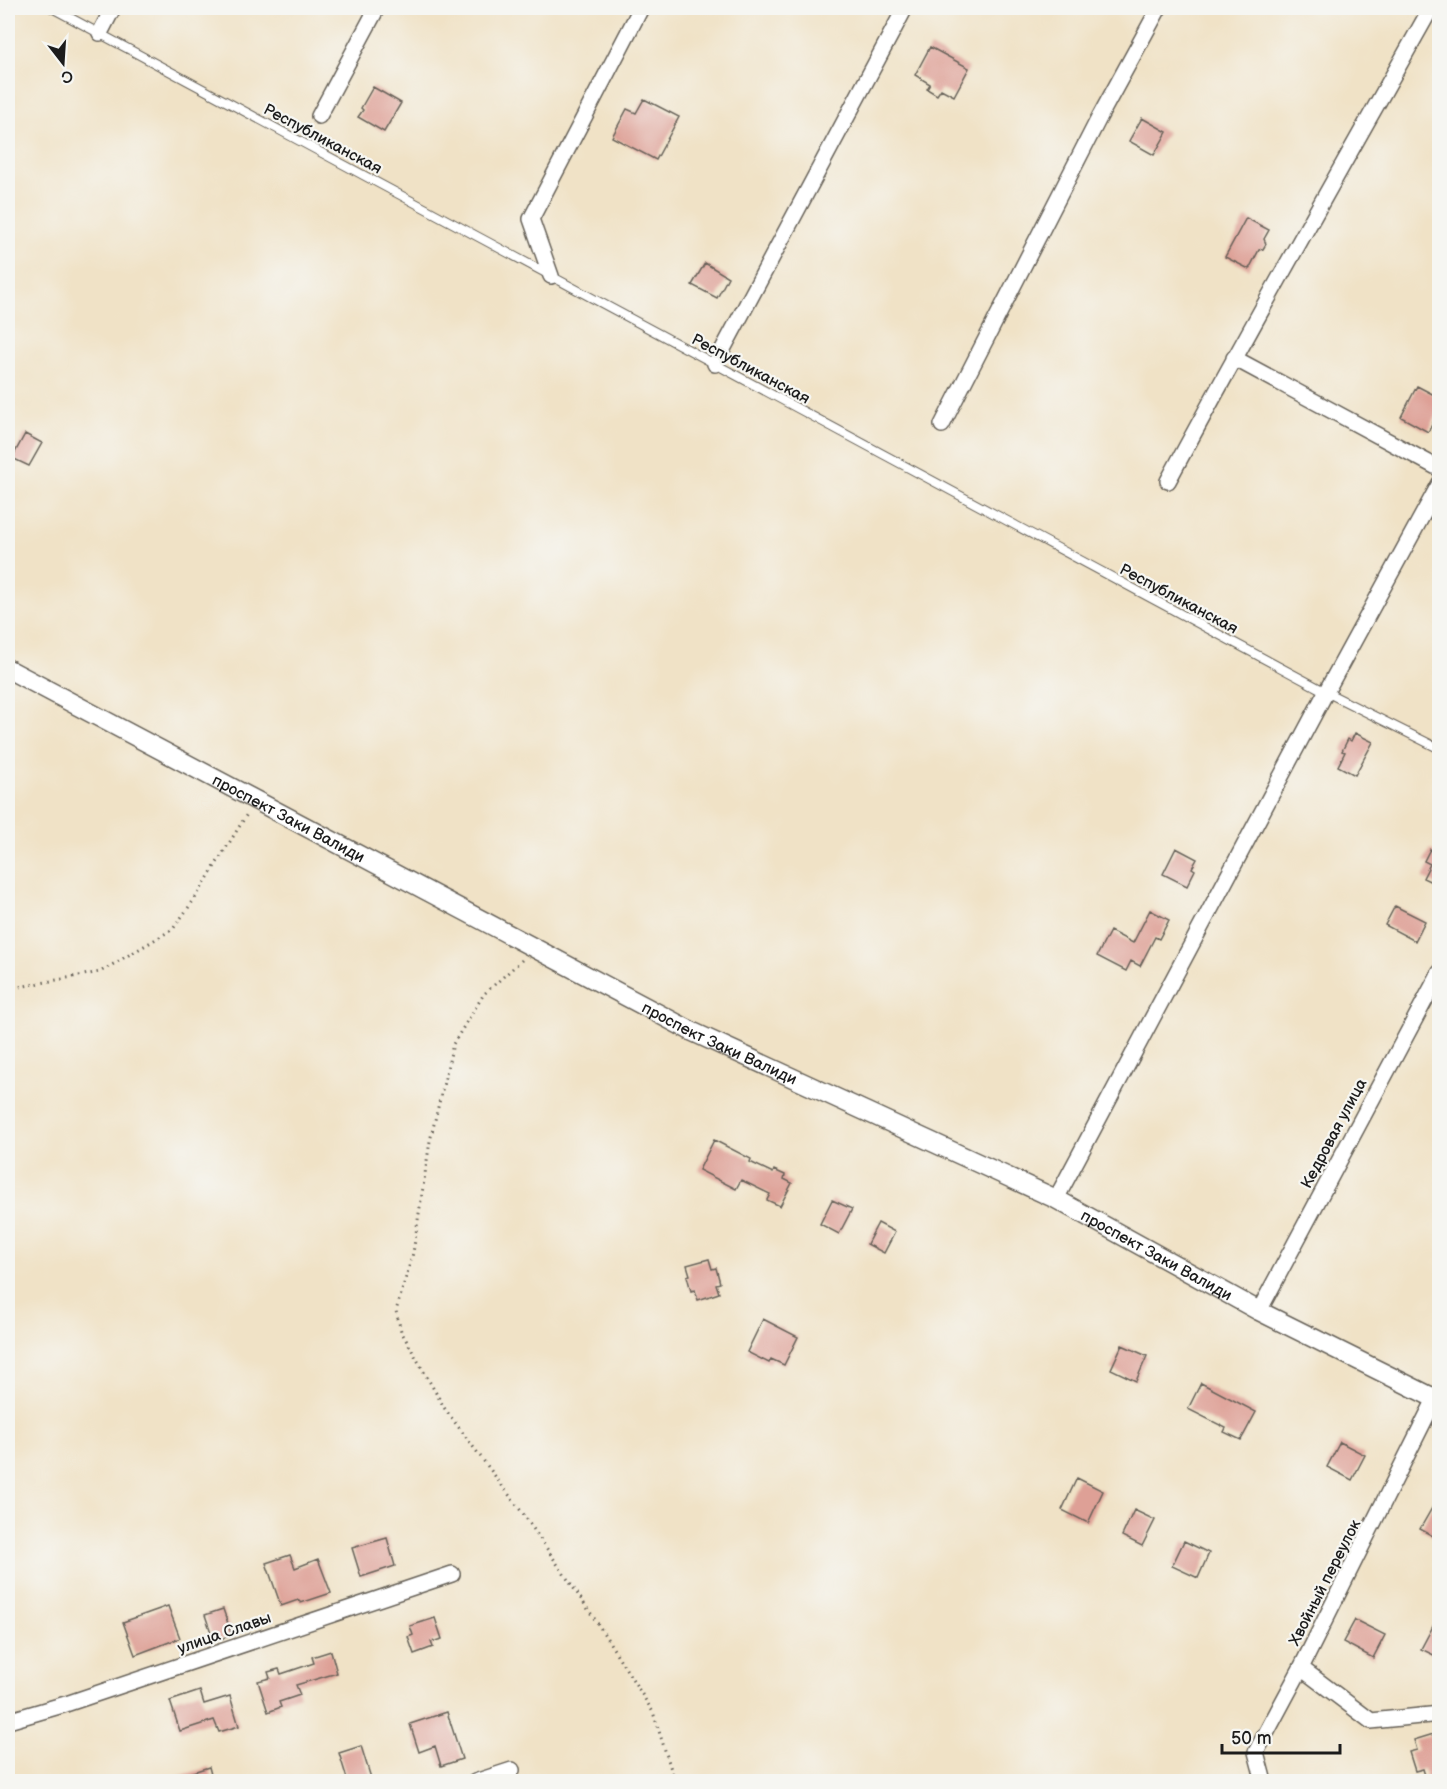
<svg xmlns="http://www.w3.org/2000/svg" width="1447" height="1789" font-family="'Balsamiq Sans',sans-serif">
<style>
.building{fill:#dea096}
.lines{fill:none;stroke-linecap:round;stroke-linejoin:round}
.service-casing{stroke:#666158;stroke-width:10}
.minor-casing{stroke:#666158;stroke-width:18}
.tertiary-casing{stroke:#666158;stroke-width:21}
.path{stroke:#666158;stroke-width:3;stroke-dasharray:1.5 4.5;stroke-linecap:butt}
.service{stroke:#fff;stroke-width:8}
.minor{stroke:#fff;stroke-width:15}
.tertiary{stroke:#fff;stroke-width:18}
.labels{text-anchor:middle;stroke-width:4.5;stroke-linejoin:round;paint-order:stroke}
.street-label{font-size:16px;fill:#1c1c1c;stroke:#f6f6f2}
</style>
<rect width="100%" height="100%" fill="#f6f6f2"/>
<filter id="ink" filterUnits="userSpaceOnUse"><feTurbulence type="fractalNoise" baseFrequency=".0167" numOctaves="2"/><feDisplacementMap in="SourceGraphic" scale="12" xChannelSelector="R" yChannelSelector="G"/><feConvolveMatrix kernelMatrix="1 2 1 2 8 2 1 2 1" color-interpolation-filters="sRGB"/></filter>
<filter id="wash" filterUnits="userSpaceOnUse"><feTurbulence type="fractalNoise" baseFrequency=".008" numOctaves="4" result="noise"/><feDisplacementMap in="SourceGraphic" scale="24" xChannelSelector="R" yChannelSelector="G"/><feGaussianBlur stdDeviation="1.35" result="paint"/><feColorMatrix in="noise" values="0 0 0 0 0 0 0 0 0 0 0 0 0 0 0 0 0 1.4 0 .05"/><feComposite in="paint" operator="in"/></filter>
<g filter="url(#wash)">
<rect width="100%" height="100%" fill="#f0e2c6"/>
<g id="blocks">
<!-- building -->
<path class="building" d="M930,47l39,21 -15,28 -13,-7 -4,6 -10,-6 3,-5 -15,-9z
M373,87l28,16 -17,29 -26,-15 5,-7 -2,-2z
M644,99l35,18 -23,43 -44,-23 15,-28 9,4z
M1142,118l25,14 -13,23 -25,-14z
M1246,218l23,12 -5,9 2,5 -3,5 -4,1 -10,19 -24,-12z
M705,263l23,14 -11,21 -25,-13z
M1417,386l23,12v12l-12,22 -27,-15z
M25,434l17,9 -13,23 -17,-8z
M1355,733l18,9 -18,33 -17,-9 7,-14 -3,-1 6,-12 3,2z
M1440,846v40l-17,-8 7,-14 -6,-3 6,-12 6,3z
M1176,848l21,11 -5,9 3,2 -8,16 -24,-12z
M1395,906l30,15 -10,20 -30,-16z
M1150,910l19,10 -10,19 -4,-2 -15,29 -9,-5 -5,10 -29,-15 13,-25 23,12z
M714,1140l37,19 -1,3 23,11 1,-3 11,5 -1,4 8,4 -12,23 -13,-6 3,-6 -29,-14 -5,9 -37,-19z
M832,1200l20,9 -13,25 -19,-10z
M878,1223l17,9 -11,21 -17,-9z
M709,1259l3,10 4,-1 4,15 -4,1 3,9 -21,7 -3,-10 -4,1 -4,-15 3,-1 -3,-10z
M763,1319l35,18 -14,28 -13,-6 -2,4 -22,-11z
M1122,1345l25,11 -11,25 -25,-12z
M1201,1383l55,29 -15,28 -17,-8 2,-4 -38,-19z
M1340,1442l25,13 -13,25 -25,-13z
M1077,1478l26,13 -15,32 -26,-13z
M1440,1494v46l-20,-11z
M1134,1510l21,10 -13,26 -20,-10z
M387,1538l8,28 -34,11 -9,-29z
M1184,1541l25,12 -11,25 -26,-12z
M290,1555l5,13 23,-9 13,34 -30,10 -3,-3 -17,6 -15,-43z
M168,1606l12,32 -45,17 -12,-33z
M223,1609l9,26 -18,6 -9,-26z
M1440,1613v45l-19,-9z
M435,1618l7,21 -11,3 2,5 -19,7 -6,-17 5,-2 -3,-9z
M1355,1620l30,15 -12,23 -30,-16z
M331,1651l6,22 -41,12 4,10 -21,7 2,5 -13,5 -10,-31 12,-3 -2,-6 11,-3 2,5 33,-11 -2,-6z
M200,1691l4,13 26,-8 9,30 -20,6 -5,-12 -34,11 -10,-30z
M447,1712l15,47 -21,7 -6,-20 -16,6 -9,-28z
M1440,1732v43l-14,4 -3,-10 -8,2 -6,-19 8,-2 -3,-10z
M361,1746l10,32 -11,4h-12l-9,-29z
M209,1767l4,15h-40v-4z"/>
</g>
</g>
<g filter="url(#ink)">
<use href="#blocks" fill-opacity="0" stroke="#666158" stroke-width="1.5"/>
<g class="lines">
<!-- service casing -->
<g class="service-casing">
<path id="service" d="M52,8l1274,684 114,57"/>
</g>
<!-- minor casing -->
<g class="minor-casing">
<path id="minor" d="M100,33l13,-25
M319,116l58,-108
M551,276l-20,-57 110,-211
M1234,358l206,111
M715,364l190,-356
M942,425l158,-309 59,-108
M1168,481c85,-159 175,-316 263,-473
M1056,1199l270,-507 114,-209
M1259,1311l181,-339
M1301,1668l70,53 69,-7
M8,1721l58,-17 386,-130
M475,1782l37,-12
M1264,1782l-8,-30 45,-84 134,-269"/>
</g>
<!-- tertiary casing -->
<g class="tertiary-casing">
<g id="tertiary">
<path id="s1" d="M8,669l685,363 363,167 203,112 181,90"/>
</g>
</g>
<!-- path -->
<path class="path" d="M522,960l-38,34 -31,50 -23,97 -17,112 -17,58 5,20 44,78 79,106 72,106 57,91 22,70
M8,989l92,-17 73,-43 23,-32 51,-83"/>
<!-- service -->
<use href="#service" class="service"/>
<!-- minor -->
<use href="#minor" class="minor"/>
<!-- tertiary -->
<use href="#tertiary" class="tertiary"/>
</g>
</g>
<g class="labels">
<!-- street labels -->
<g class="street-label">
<text transform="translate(323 138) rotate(28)" y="6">Республиканская</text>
<text transform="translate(751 368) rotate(28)" y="6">Республиканская</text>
<text transform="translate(1179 598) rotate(28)" y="6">Республиканская</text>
<text dy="6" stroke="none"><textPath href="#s1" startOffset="318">проспект Заки Валиди</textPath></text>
<text dy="6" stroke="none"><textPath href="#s1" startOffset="804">проспект Заки Валиди</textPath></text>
<text transform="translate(1333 1133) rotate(-62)" y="6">Кедровая улица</text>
<text dy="6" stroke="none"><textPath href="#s1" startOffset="1290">проспект Заки Валиди</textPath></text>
<text transform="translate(1324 1582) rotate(-63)" y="6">Хвойный переулок</text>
<text transform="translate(224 1632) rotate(-19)" y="6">улица Славы</text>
</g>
</g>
<!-- margin -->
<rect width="1447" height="1789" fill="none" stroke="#f6f6f2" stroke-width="30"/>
<!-- north arrow -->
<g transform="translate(63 63) rotate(163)" stroke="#f6f6f2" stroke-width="4.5" paint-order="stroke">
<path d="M0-4.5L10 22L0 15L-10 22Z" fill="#1c1c1c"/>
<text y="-9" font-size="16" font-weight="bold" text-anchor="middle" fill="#1c1c1c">С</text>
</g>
<!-- scale -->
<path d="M1222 1744v9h118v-9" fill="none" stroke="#1c1c1c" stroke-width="3"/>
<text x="1231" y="1744" font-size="18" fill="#1c1c1c" stroke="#f6f6f2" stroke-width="4.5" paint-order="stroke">50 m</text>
</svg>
